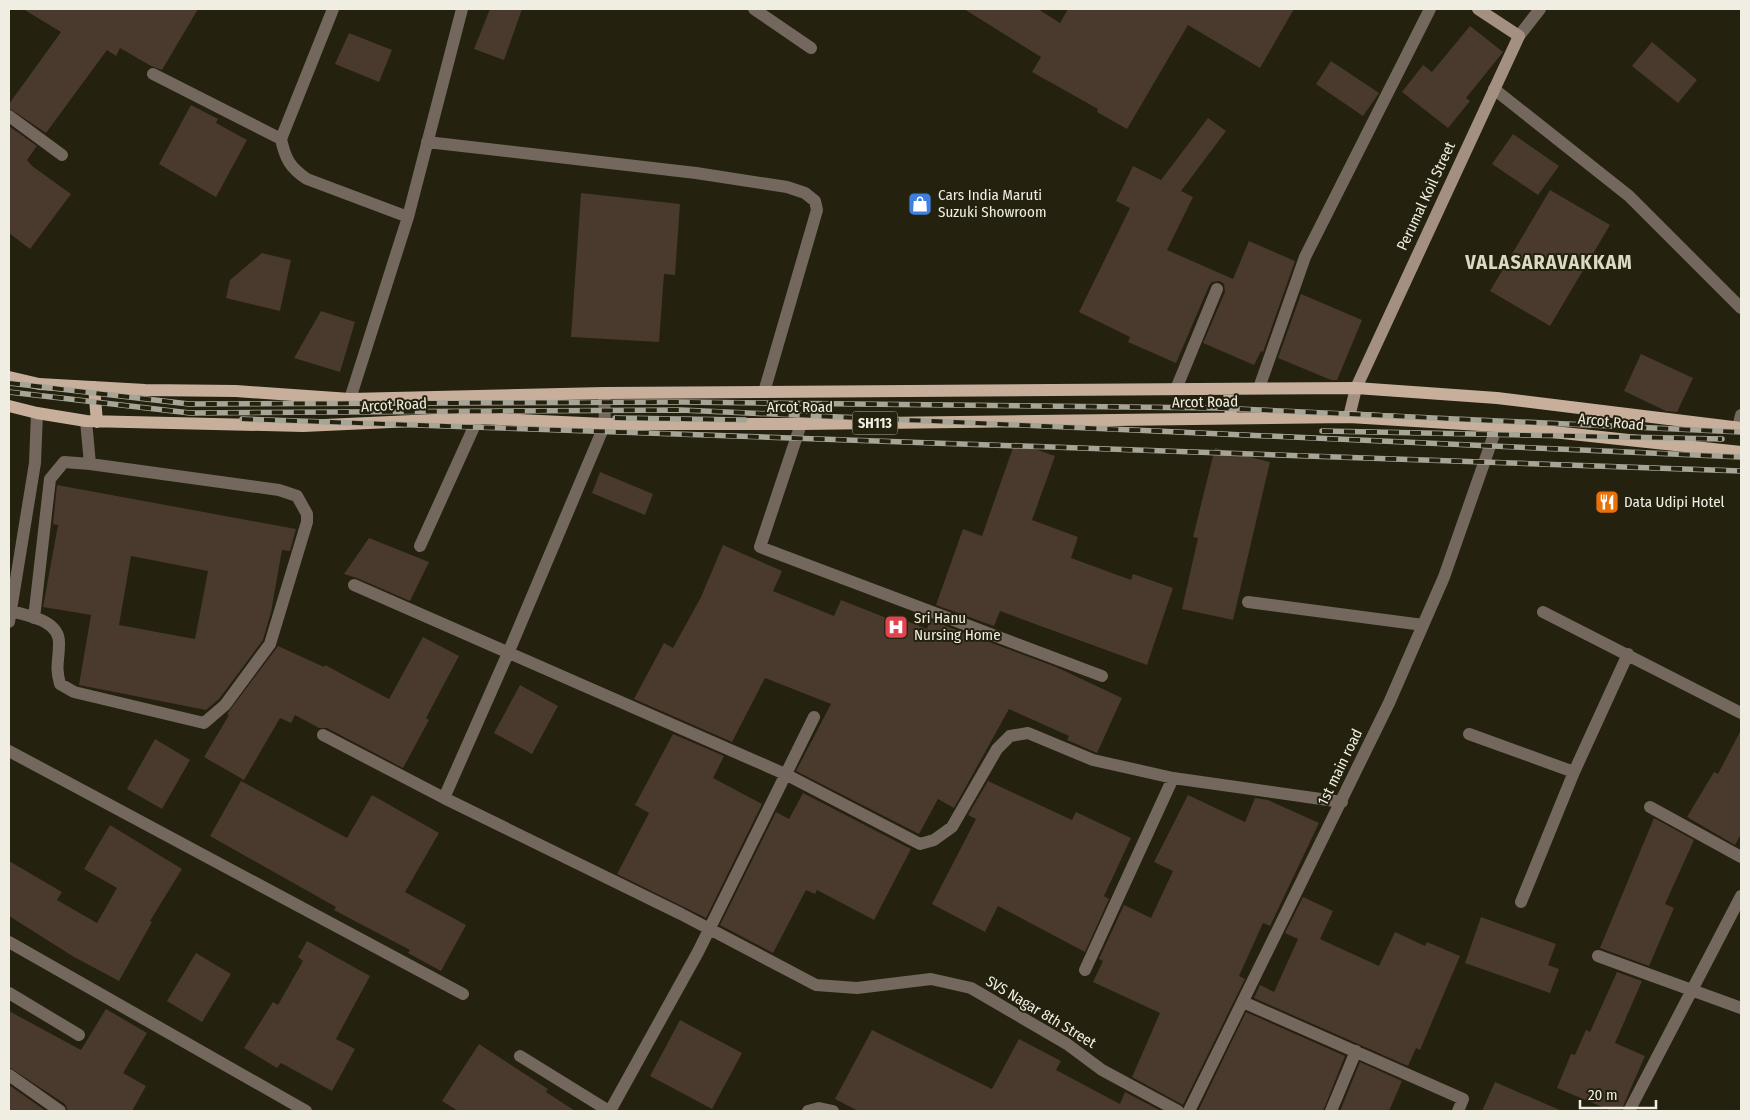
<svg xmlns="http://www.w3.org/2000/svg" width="1750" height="1120" font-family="'Fira Sans Condensed',sans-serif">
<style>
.building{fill:#4a392d;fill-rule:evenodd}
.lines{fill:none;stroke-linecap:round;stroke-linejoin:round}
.street{stroke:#73675e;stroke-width:12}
.secondary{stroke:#a39081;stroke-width:12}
.primary{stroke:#c8af9c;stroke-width:12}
.rail-casing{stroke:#a7a597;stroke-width:5.5}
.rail{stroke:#24210f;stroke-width:4;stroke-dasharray:11;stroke-linecap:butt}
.labels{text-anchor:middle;stroke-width:4;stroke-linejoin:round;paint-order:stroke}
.shield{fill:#24210f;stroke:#b3b0a3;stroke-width:1}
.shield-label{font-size:14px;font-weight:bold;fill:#f0eee3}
.poi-label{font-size:15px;fill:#f0eee3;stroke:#24210f;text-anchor:start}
.street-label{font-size:15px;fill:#f0eee3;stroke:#24210f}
.district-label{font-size:20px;font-weight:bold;letter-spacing:1px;fill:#dcd8c1;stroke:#24210f}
</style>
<rect width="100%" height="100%" fill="#24210f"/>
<!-- building -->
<path class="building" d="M23,9h175l-36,61 -11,-4 -31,-18 -4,8 -9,-6 -61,83 -37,-25v-4l52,-72z
M490,9h32l-18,51 -30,-11z
M964,9h74l22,14 8,-14h226l-34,59 -72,-43 -61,104 -30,-17 1,-3 -66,-37 9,-15z
M1470,26l33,26 -37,46 4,3 -22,27 -46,-36 21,-27 9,7z
M349,33l43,17 -13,32 -44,-18z
M1652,42l45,38 -19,23 -46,-37z
M1331,61l48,32 -16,23 -47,-32z
M191,105l27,14 -2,4 31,17 -31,57 -57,-33z
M1208,118l18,13 -45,60 12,6 -26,53 66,29 16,-38 46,20 -32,91 -2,-1 -7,14 -51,-22 22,-51 -1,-8 -4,-3 -8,1 -3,4 -33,77 -48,-21 2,-5 -51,-25 51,-104 -14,-7 17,-35 28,14z
M9,126l28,20 -10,14 5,6 39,28 -41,55 -21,-16z
M1513,134l46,32 -21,29 -46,-31z
M1550,190l60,35 -60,101 -60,-35z
M581,193l99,11 -5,71 -11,-1 -5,68 -88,-5z
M262,253l29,7 -11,51 -54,-13 4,-18z
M1301,294l61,26 -25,60h-6l-53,-22z
M321,311l34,11 -15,50 -46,-14z
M1641,354l52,24 -16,34 -11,-1 -42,-20z
M1015,442l40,14 -23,64 46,17 -7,21 60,22 2,-6 40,14 -26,77 -147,-54 -6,15 -58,-21 27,-76 19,7z
M1215,448l55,14 -37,158 -51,-11 16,-71 -5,-1z
M600,472l53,22 -8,21 -53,-22z
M57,485l239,44 -6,22 -8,-1 -11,62 -8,28 -44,59 -13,11 -127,-25 12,-70 -48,-8 15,-82 -5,-1zM131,556l77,15 -13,68 -76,-14z
M369,538l60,24 -19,39 -53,-23 -13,-4z
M723,545l59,26 -9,20 61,25 7,-16 48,19 2,-4 36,14 3,-9 126,47 66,31 -25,55 -30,-13 2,-4 -60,-27 -55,99 -16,-9 -19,35 -123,-63 35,-67 -66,-26 -33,64 -98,-43 30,-56 9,5 28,-51z
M423,637l36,19 -33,62 3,2 -26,48 -76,-40h-8l-24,-13 -4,8 -11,-5 -36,62 -40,-23 25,-42 -2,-1 51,-68 46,21 1,-2 64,34z
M520,685l38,21 -26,48 -38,-21z
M1741,730v104l-6,11 -48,-28 27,-45 4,2z
M673,734l51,22 -11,22 49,26 -56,114 -89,-44 32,-61 -14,-8z
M155,739l35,21 -28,49 -35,-20z
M241,781l106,57 25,-43 67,38 -34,59 61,33 -25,46 -33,-18 2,-3 -76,-40 2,-3 -126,-71z
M988,781l84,39 4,-8 55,26 -27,58 5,3 -24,53 -87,-46 -13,26 -53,-28 44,-85 -8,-4z
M803,793l108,56 -37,71 -57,-30 -2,4 -9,-4 -33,63 -53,-28 56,-113 13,7z
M1188,795l57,27 10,-24 13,2 51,23 -49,103 -7,-3 -24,53 6,3 -62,126 -51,-28 28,-64 -67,-31 10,-21 -4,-2 25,-54 27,13 22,-47 -19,-9z
M1654,818l40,22 -29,64 9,4 -25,58 -49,-18z
M110,825l72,44 -32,52 2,1 -33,59 -45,-24 -65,-41v-55l53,31 -5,8 40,23 20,-35 -33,-19z
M1303,897l30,14 -13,28 59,27 16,-34 30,14 2,-4 33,14 -40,94 -4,-2 -8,18 -154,-68 6,-13 14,7 24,-53 -13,-6z
M1481,917l75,27 -8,21 11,4 -9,24 -85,-30z
M307,941l63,35 -34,63 19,10 -23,42 -51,-28 -4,5 -33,-20 29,-46 5,3 25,-44 -5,-4z
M196,953l35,21 -29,48 -35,-21z
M1617,972l25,9 -27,62 30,13 -24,55h-9l-55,-23 14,-34 4,1 11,-25 4,2z
M106,1009l41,24 -24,40 23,13 -14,25h-64l-3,-7 -56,-37v-56l72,39z
M1246,1012l99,44 -22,55h-125z
M680,1020l62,33 -30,56 -62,-33z
M872,1030l120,59 27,-50 42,22 -5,9 64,34 5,-12 36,19h-303l-23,-12z
M479,1044l69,45 -2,3 29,19h-117l-16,-10z
M1360,1062l42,19 -13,30h-49z
M1495,1082l67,29h-80z
M9,1085l37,26h-37z"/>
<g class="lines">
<!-- street -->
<path class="street" d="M333,9l-52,130c4,19 9,29 26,40l101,38
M754,9l57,39
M1519,36l21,-27
M153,74l128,65
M1494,89l135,107 112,112
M9,116l53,39
M427,142l269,31 91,14 18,6 10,8 2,9 -53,182
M1259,388l46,-131 125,-248
M1176,389l41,-100
M350,399l58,-182 54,-208
M801,424l-41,123 342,129
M1738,428l3,-13
M420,546l58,-128
M354,585l431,189 135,70 14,-4 18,-13 45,-78 13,-13 18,-3 65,27 80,18 169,24
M1248,602l175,23
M11,611c17,5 49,9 48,33 0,17 -4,22 1,40l14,8 130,31 21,-18 45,-61 37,-122v-8l-10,-18 -18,-6 -189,-26 -4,-43
M1543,612l198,101
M34,618l16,-139 14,-17 26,2
M9,622l26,-159 2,-50
M1469,734l105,38
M323,735l121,63 237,116 135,71 41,3 74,-9 40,9 96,56 35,26 76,41
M9,751l454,243
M444,798l65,-147 96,-227 -1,-31
M1650,807l91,50
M1521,902l53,-130 54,-118
M9,942l297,169
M1598,956l143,52
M1085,970l88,-192
M9,993l70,42
M1243,1002l220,97 -5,12
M520,1056l89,55
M9,1075l51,36
M610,1111l88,-159 116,-235
M808,1111l11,-3 14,3
M1189,1111l200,-408 55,-126 53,-151
M1331,1111l25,-60
M1629,1111l112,-215"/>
<!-- secondary -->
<path class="secondary" d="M1349,417l7,-29 163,-352 -41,-27"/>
<!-- primary -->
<path class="primary" d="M9,377l30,7 106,6 91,1 114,8 254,-6 752,-5 141,10 244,30
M94,387l3,35
M1229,389l2,29
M9,406l28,7 49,8 217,5 175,-8 127,6h196l548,-7 148,9 244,26"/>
<!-- rail casing -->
<g class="rail-casing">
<path id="rail" d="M9,383l180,21 491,-2 536,6 525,24
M9,392l181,21 491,-3 1060,47
M615,418l130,2
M242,419l1499,52
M1322,431l400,8"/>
</g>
<!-- rail -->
<use href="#rail" class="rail"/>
</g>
<!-- icons -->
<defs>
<g id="shop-square" transform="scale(1.25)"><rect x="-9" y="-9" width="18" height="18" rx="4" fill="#3f7fe0" stroke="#24210f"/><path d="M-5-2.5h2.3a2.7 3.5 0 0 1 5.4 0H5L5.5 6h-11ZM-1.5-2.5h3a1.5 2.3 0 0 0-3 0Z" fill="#fff"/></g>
<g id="restaurant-square" transform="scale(1.25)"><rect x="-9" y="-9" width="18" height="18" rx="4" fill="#e8710a" stroke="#24210f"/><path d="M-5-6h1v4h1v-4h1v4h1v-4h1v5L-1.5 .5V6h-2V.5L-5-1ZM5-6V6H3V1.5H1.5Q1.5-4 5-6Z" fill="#fff"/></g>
<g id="hospital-square" transform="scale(1.25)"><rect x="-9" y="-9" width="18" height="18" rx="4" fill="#e0444e" stroke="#24210f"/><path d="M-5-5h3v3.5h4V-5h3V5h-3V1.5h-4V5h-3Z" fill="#fff"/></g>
</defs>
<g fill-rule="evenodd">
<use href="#shop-square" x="920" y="204"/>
<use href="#restaurant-square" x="1607" y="502"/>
<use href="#hospital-square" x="896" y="627"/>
</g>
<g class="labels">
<!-- shield labels -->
<rect class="shield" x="852.5" y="411.5" width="45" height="23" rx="4"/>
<g class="shield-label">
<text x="875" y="428">SH113</text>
</g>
<!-- poi labels -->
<g class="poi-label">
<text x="938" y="200">Cars India Maruti<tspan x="938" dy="17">Suzuki Showroom</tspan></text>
<text x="1624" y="507">Data Udipi Hotel</text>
<text x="914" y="623">Sri Hanu<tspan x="914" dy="17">Nursing Home</tspan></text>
</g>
<!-- street labels -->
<g class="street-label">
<text transform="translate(1426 196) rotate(-65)" y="5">Perumal Koil Street</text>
<text transform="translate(1205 402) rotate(-1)" y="5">Arcot Road</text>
<text transform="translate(394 405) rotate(-3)" y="5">Arcot Road</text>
<text x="800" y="412">Arcot Road</text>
<text transform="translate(1611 422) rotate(6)" y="5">Arcot Road</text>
<text transform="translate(1340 767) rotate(-64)" y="5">1st main road</text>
<text transform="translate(1041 1012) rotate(31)" y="5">SVS Nagar 8th Street</text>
</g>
<!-- district labels -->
<g class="district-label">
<text x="1549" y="269">VALASARAVAKKAM</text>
</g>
</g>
<!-- border -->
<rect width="1750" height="1120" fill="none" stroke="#f0eee3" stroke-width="20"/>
<!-- scale -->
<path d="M1580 1100v8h76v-8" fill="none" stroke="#f0eee3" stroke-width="2.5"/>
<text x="1588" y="1100" font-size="15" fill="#f0eee3" stroke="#24210f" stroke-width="4" paint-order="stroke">20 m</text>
</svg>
